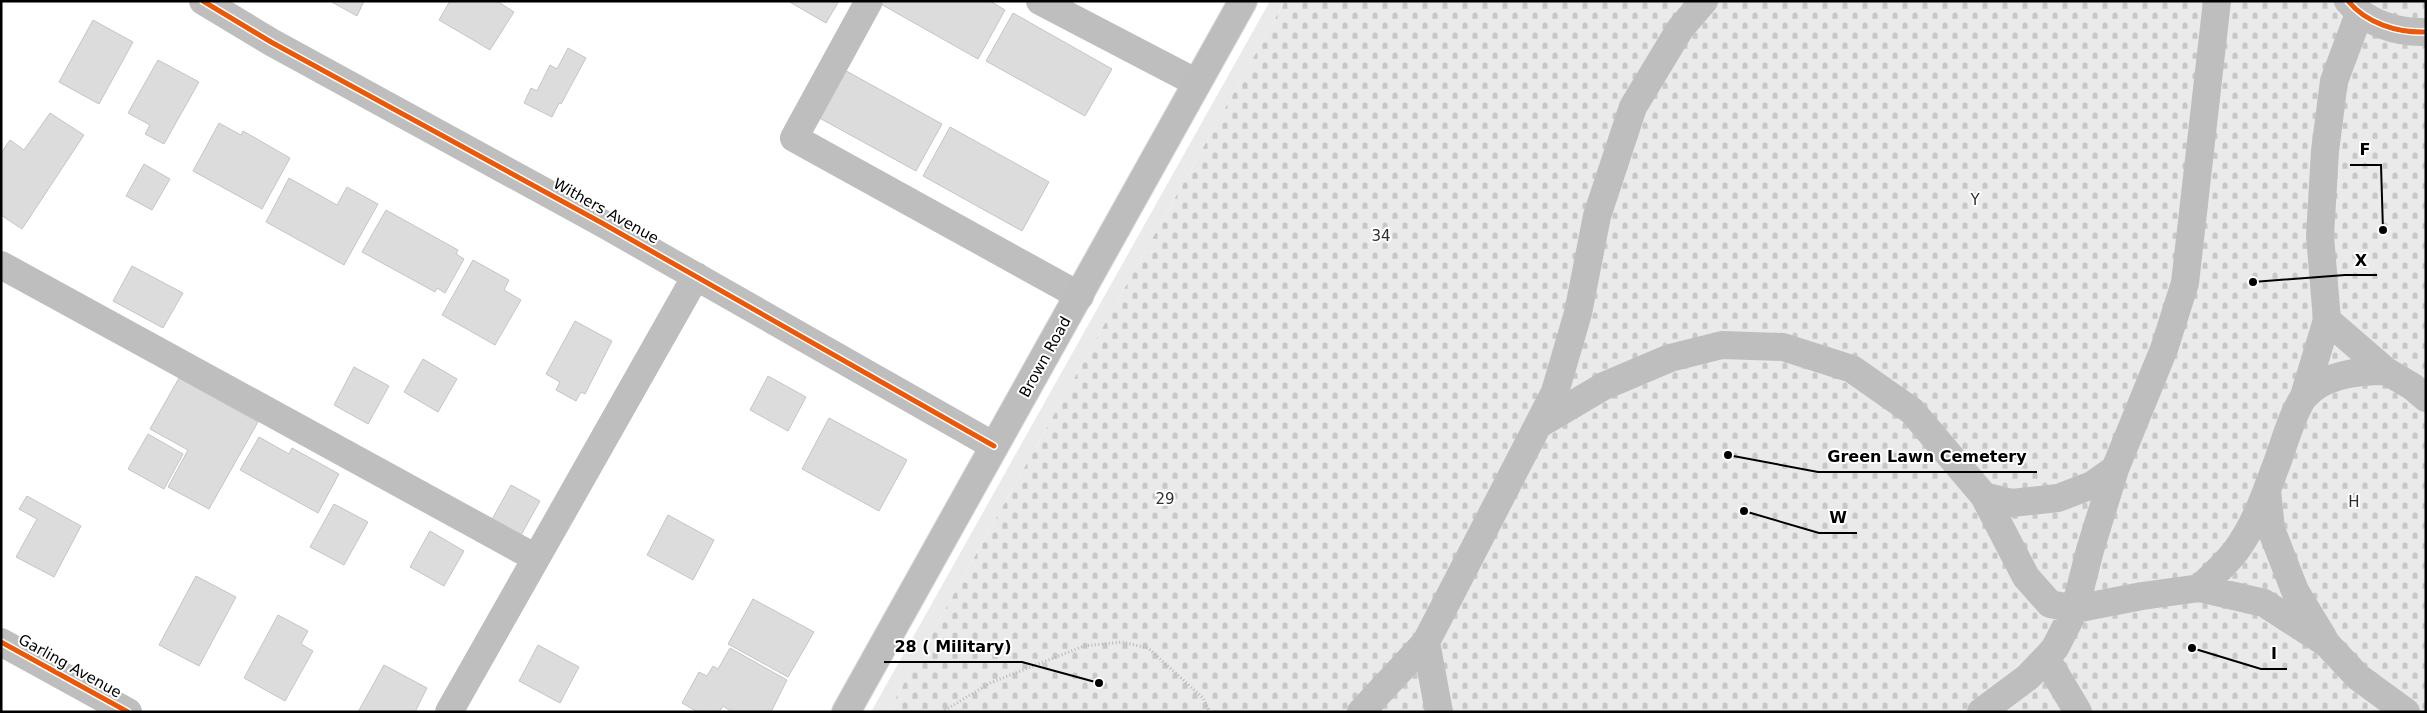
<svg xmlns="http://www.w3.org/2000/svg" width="2427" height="713" font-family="'DejaVu Sans',sans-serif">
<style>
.grass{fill:#eaeaea}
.cemetery{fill:url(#cemetery-stones)}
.building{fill:#dcdcdc;stroke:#c5c5c5}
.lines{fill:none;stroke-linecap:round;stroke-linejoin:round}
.major-casing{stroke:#dbdbdb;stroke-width:30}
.path{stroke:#b8b8b8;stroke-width:3;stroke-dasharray:1 2.5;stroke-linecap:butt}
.minor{stroke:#bebebe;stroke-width:28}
.major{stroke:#bdbdbd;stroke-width:28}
.cycleway-casing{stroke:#fff;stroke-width:8}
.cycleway{stroke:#e8590c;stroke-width:5}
.labels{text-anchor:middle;stroke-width:4;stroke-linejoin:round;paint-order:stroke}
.park-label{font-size:15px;fill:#2f2f2f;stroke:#fff}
.street-label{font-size:15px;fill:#000;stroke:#fff}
.leader{fill:none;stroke:#000;stroke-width:2}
.callout-dot{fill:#000;stroke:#fff;stroke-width:2}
.callout-label{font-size:16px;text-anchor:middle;font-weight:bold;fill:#000;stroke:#fff;stroke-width:4;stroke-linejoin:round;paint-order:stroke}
</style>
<defs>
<pattern id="cemetery-stones" width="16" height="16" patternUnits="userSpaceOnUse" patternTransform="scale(1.25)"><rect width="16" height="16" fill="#eaeaea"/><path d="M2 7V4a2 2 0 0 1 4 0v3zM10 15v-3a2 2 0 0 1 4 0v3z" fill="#c7c7c7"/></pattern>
</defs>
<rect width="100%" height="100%" fill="#fff"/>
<!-- grass -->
<path class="grass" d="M1270,1h15l-397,711h-17z"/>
<!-- cemetery -->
<path class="cemetery" d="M1285,1h1141v711h-1538z"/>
<!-- building -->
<path class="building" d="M330,1h34l-7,15z
M450,1h47l17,11 -24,38 -51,-30z
M788,1h51l-13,22z
M880,1h110l15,9 -27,49 -99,-56z
M1013,13l99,56 -27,47 -99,-55z
M93,20l40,22 -34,62 -40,-22z
M568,48l18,10 -25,46 -2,-1 -7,14 -28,-14 7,-15 6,3 13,-26 7,4z
M158,60l41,22 -35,62 -19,-10 5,-9 -22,-12z
M841,68l101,56 -26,47 -102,-56z
M50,113l34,22 -62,94 -21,-14v-62l9,-13 14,10z
M219,123l22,12 2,-4 47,27 -28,51 -69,-38z
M950,127l99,55 -27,49 -99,-55z
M144,164l26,15 -18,31 -26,-14z
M289,178l48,27 10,-18 31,17 -34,61 -78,-43z
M386,210l72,40 -2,4 8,5 -19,34 -8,-5 -2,4 -73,-40z
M473,260l36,20 -5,10 17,10 -26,45 -53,-30z
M132,266l51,27 -20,35 -50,-27z
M575,321l37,20 -27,53 -4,-2 -5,9 -20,-11 4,-8 -14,-8z
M423,359l34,20 -19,33 -34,-20z
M354,367l35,19 -21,38 -34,-19z
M768,376l38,21 -18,34 -38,-21z
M179,378l79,44 -49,87 -41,-22 20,-37 -38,-21z
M829,418l78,42 -28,51 -77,-42z
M148,434l35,20 -19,35 -36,-20z
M259,437l30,17 3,-6 47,26 -21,39 -78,-43z
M511,485l29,16 -20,36 -29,-16z
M27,496l54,30 -27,51 -38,-20 21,-38 -18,-10z
M334,504l34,18 -24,43 -34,-18z
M668,515l46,25 -21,40 -46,-25z
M430,531l34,20 -20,35 -34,-19z
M196,576l40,21 -37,69 -40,-21z
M753,599l61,33 -26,45 -60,-33z
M278,615l30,16 -7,13 12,7 -28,50 -41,-23z
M538,645l41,22 -19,36 -41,-22z
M730,648l57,32 -16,32h-39l-9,-6 -4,6h-21l-16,-9 17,-31 8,4 6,-10 5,3z
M384,665l43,23 -12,24h-57z"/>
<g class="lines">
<!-- major casing -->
<g class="major-casing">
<path id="major" d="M846,712l397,-711"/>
</g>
<!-- path -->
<path class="path" d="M942,712l48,-29 94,-37 38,-4 26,6 55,50 7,14"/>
<!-- minor -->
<path class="minor" d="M203,1l68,41 331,181 392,223
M869,1l-75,137 286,158
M1040,1l157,82
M2348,1c18,22 49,32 78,31
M2359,14l-25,67 -9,70 -5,85 7,84 59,51 27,16 13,11
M1,265l535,293
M2304,396l23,-76
M1538,425l66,-39 66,-28 52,-13 61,2 69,22 60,42 72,85 42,81 24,27 25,5 67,-13 58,-8 64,15 62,40 32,34 48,35
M2267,490l4,39 24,62 28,46
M1984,496l28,7 46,-5 34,-13 23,-16
M2200,588c15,-15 32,-29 43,-48 15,-23 24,-51 34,-77 6,-16 17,-55 28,-67 19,-22 54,-25 81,-25
M1,642l127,70
M1426,642l13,70
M2046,658l32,54
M449,712l247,-436
M1361,712l65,-70 129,-250 23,-79 19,-97 36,-109 47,-78 24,-28
M1981,712l47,-35 18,-19 9,-10 20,-39 15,-59 25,-81 49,-120 21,-66 32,-282"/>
<!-- major -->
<use href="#major" class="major"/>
<!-- cycleway casing -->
<g class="cycleway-casing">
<path id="cycleway" d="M203,1l68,41 331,181 392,223
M2348,1c18,22 49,32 78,31
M1,642l127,70"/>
</g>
<!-- cycleway -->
<use href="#cycleway" class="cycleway"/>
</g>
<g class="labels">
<!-- park labels -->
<g class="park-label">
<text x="1975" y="205">Y</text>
<text x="1381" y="241">34</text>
<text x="1165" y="504">29</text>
<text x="2354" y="507">H</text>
</g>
<!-- street labels -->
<g class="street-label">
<text transform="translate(606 211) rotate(29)" y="5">Withers Avenue</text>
<text transform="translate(1045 357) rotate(-61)" y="5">Brown Road</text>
<text transform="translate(70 666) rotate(29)" y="5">Garling Avenue</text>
</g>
</g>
<!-- callouts -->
<path class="leader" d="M2383 230L2381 165H2350M2253 282L2345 275H2377M1728 455L1818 472H2037M1744 511L1819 533H1857M1099 683L1022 662H884M2192 648L2261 669H2287"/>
<g class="callout-dot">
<circle cx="2383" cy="230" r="5"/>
<circle cx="2253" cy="282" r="5"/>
<circle cx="1728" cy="455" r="5"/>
<circle cx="1744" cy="511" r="5"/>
<circle cx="1099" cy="683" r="5"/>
<circle cx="2192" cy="648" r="5"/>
</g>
<g class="callout-label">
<text x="2365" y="155">F</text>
<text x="2361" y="266">X</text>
<text x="1927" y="462">Green Lawn Cemetery</text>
<text x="1838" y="523">W</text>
<text x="953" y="652">28 ( Military)</text>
<text x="2274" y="659">I</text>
</g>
<!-- border -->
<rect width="2427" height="713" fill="none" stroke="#000000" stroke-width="5"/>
</svg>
